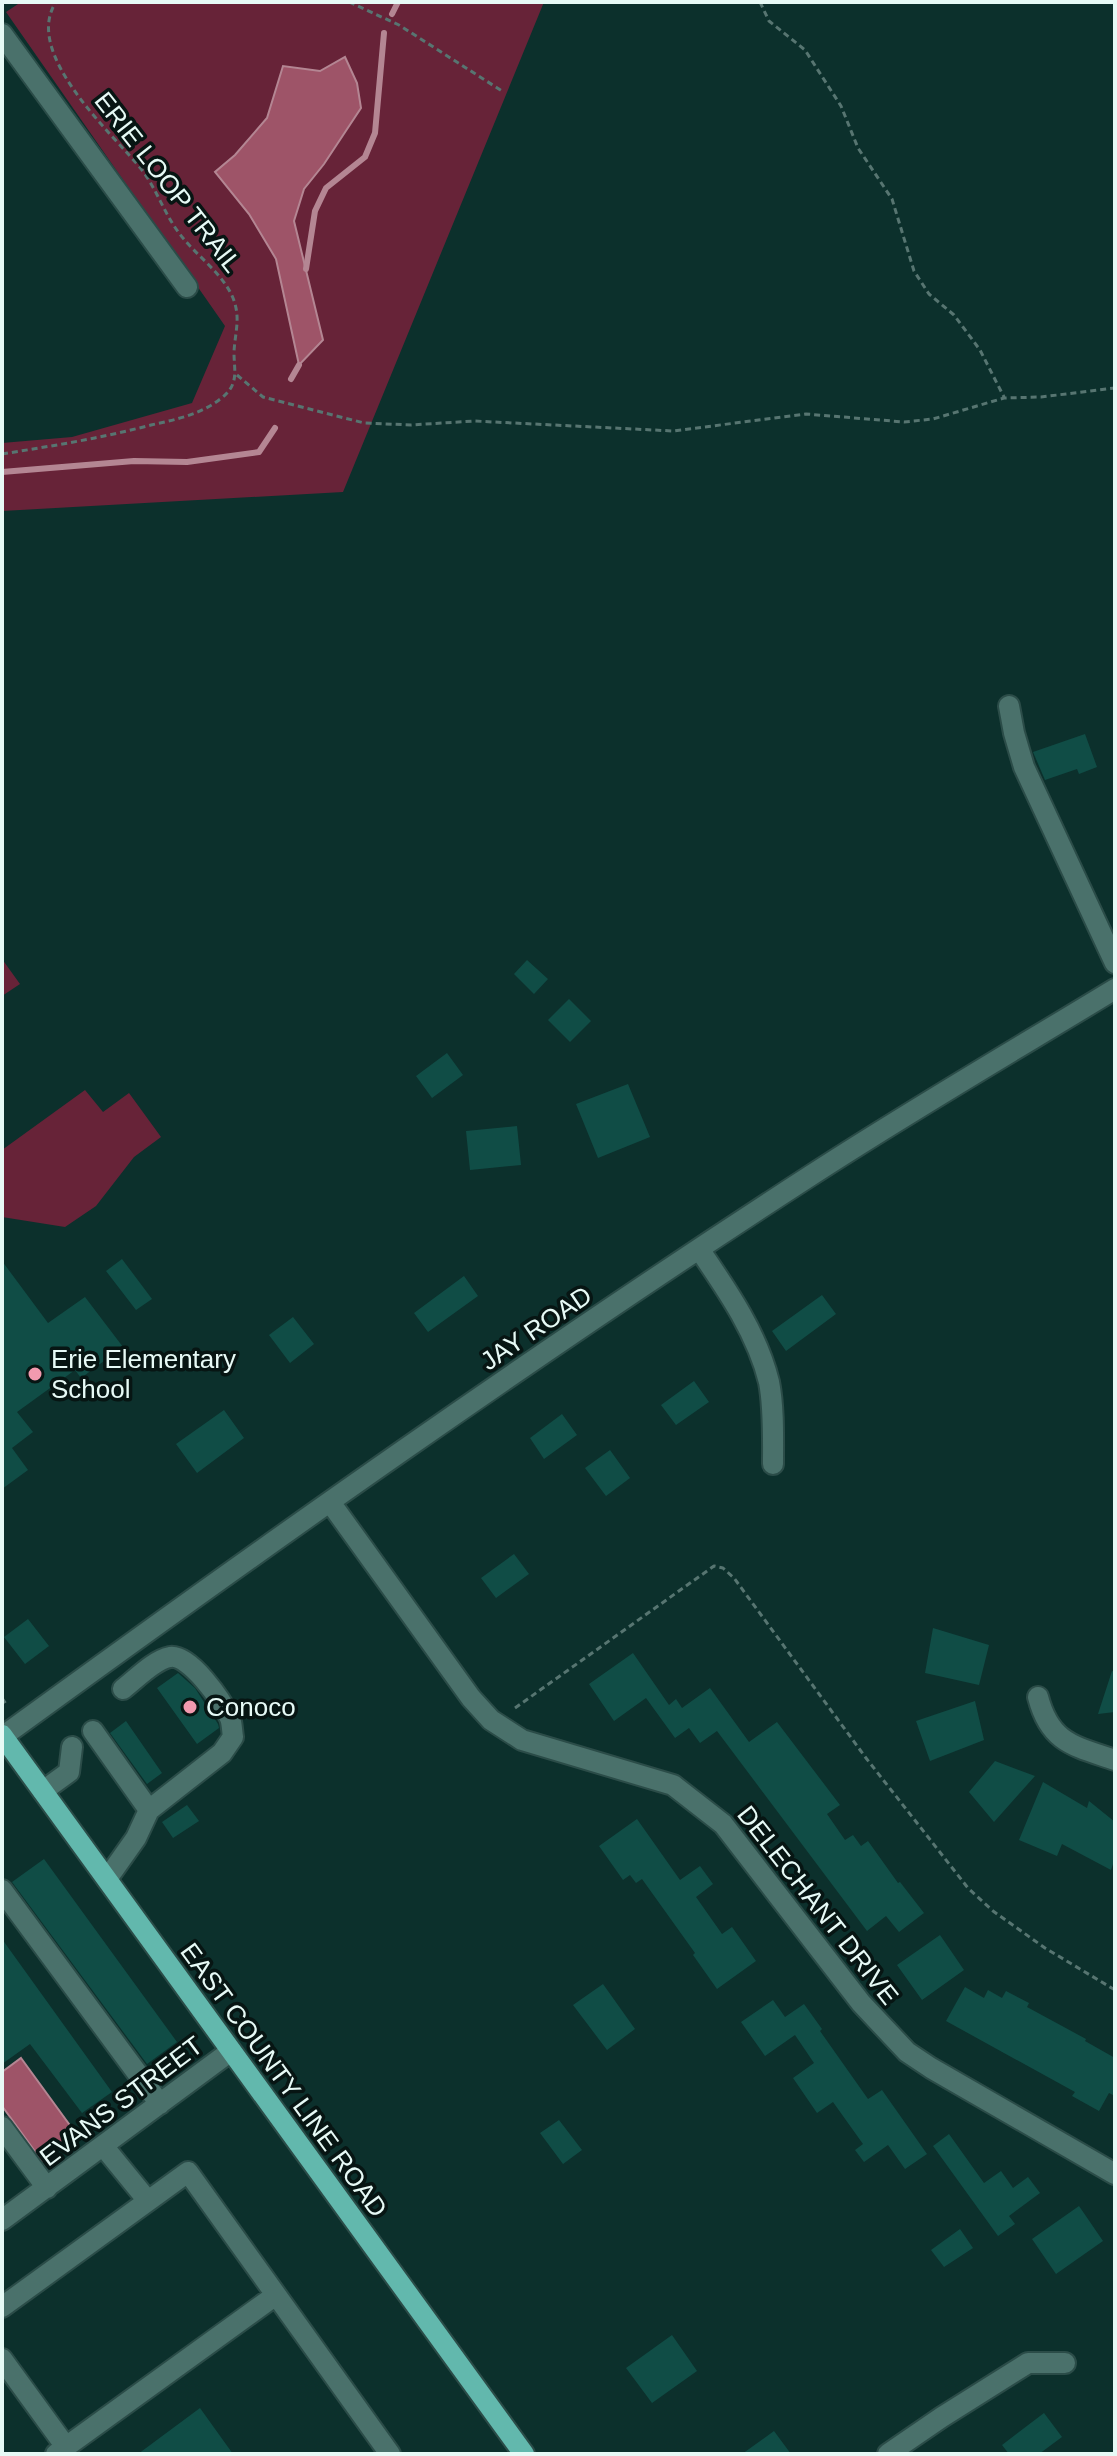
<svg xmlns="http://www.w3.org/2000/svg" width="1117" height="2456" font-family="Helvetica,sans-serif">
<style>
.green{fill:#672338}
.water{fill:#9e5468;stroke:#b48693;stroke-width:2}
.lines{fill:none;stroke-linecap:round;stroke-linejoin:round}
.stream{stroke:#b48693;stroke-width:6}
.building{fill:#104d46}
.minor-casing{stroke:#2b4c48;stroke-width:24}
.major-casing{stroke:#2b4c48;stroke-width:24}
.path{stroke:#577571;stroke-width:3;stroke-dasharray:6 4;stroke-linecap:butt}
.minor{stroke:#4a716b;stroke-width:20}
.major{stroke:#62b8ad;stroke-width:20}
.poi-dot{fill:#f29aaf;stroke:#071513;stroke-width:3}
.labels{text-anchor:middle;stroke-width:7;stroke-linejoin:round;paint-order:stroke}
.street-label{font-size:26px;fill:#e7faf6;stroke:#071513}
.poi-label{font-size:26px;fill:#e7faf6;stroke:#071513;text-anchor:start}
</style>
<rect width="100%" height="100%" fill="#0c302c"/>
<!-- green -->
<path class="green" d="M21,2h523l-201,490 -341,19v-68l70,-6 120,-34 33,-77 -219,-314z
M2,959l18,25 -18,12z
M85,1090l18,22 26,-19 32,44 -27,20 -38,49 -31,21 -63,-10v-67z"/>
<!-- water -->
<path class="water" d="M345,57l12,26 4,25 -37,56 -20,25 -10,32 29,119 -24,25 -23,-106 -27,-45 -34,-42 20,-17 32,-37 16,-52 37,5z
M21,2058l56,77 -35,26 -40,-55v-34z"/>
<g class="lines">
<!-- stream -->
<path class="stream" d="M392,14l6,-12
M306,269l9,-58 11,-23 39,-31 10,-24 9,-100
M291,379l8,-14
M2,472l132,-11 53,1 72,-10 16,-24"/>
</g>
<!-- building -->
<path class="building" d="M1085,734l12,33 -18,7 -2,-5 -32,11 -12,-28z
M527,960l21,19 -14,15 -20,-20z
M569,999l22,22 -21,21 -22,-22z
M447,1053l16,22 -31,23 -16,-22z
M628,1084l22,53 -52,21 -22,-54z
M517,1126l4,39 -51,5 -4,-39z
M122,1259l30,40 -16,11 -30,-39z
M2,1261l46,62 37,-26 38,50 -42,31 -6,-8 -58,42 16,20 -21,16 16,22 -26,19z
M464,1276l14,20 -50,36 -14,-19z
M822,1295l14,19 -50,37 -14,-20z
M293,1317l21,27 -24,19 -21,-28z
M694,1381l15,21 -33,23 -15,-20z
M224,1410l20,28 -47,35 -21,-29z
M562,1414l15,21 -33,24 -14,-21z
M610,1450l20,28 -24,18 -21,-28z
M514,1554l15,20 -33,24 -15,-20z
M28,1619l21,27 -24,18 -21,-27z
M933,1628l56,17 -10,40 -54,-12z
M633,1653l36,52 7,-6 6,9 28,-20 39,54 28,-20 63,83 -13,9 18,26 8,-5 8,11 7,-5 30,42 2,-1 24,31 -25,19 -13,-16 -19,15 -150,-200 -17,12 -11,-15 -14,10 -29,-40 -32,23 -25,-37z
M1112,1671l3,1v40l-17,2z
M178,1673l17,15 23,36 1,4 -22,16 -40,-56z
M975,1701l9,39 -54,21 -14,-40z
M126,1721l36,52 -15,11 -37,-51z
M995,1761l40,15 -41,46 -25,-30z
M1043,1782l44,26 2,-7 26,21v36l-4,12 -49,-26 -5,12 -38,-16z
M187,1805l12,16 -26,17 -11,-16z
M637,1819l43,61 20,-14 13,18 -17,13 26,37 10,-7 24,34 -39,28 -24,-34 2,-2 -53,-74 -6,4 -6,-8 -7,5 -24,-34z
M44,1859l133,183 -30,22 -135,-182z
M940,1935l24,35 -42,30 -25,-35z
M2,1939l110,153 -30,21 -52,-69 -28,20z
M603,1984l32,45 -28,21 -34,-45z
M965,1987l19,11 4,-8 14,8 4,-7 23,12 -2,4 59,32 -1,2 30,17v38l-6,-3 -10,18 -27,-15 3,-4 -129,-71z
M773,2000l12,17 19,-13 18,25 -2,2 48,68 14,-9 45,64 -22,15 -17,-24 -24,17 -9,-12 8,-6 -30,-42 -16,11 -24,-35 21,-15 -19,-28 -30,21 -24,-34z
M559,2120l23,30 -19,14 -23,-31z
M949,2134l35,49 17,-12 12,17 15,-11 12,16 -31,23 6,8 -17,12 -65,-90z
M1079,2206l24,35 -47,33 -24,-35z
M960,2229l13,19 -29,19 -13,-17z
M672,2335l25,36 -45,32 -26,-35z
M200,2408l33,46h-95z
M1044,2413l18,24 -23,17h-30l-7,-9z
M774,2431l17,23h-49z"/>
<g class="lines">
<!-- minor casing -->
<g class="minor-casing">
<path id="minor" d="M2,34l185,253
M1009,706l5,27 10,34 91,196
M699,1249c28,41 58,84 70,133 5,26 4,56 4,82
M330,1502l141,196 20,22 31,20 151,45 50,39 138,179 46,49 24,16 184,106
M1038,1697c12,46 36,49 77,63
M93,1731l56,79
M2,1737c265,-193 533,-383 808,-561 100,-65 203,-125 305,-187
M43,1791l26,-19 3,-25
M107,1879l29,-41 13,-28 73,-57 11,-16c-1,-6 -1,-14 -3,-19 -8,-17 -40,-64 -60,-61 -16,3 -34,22 -47,32
M2,1890l158,214
M2,2127l45,61
M104,2147l44,54
M2,2220l229,-169
M2,2307l186,-135 202,282
M2,2359l64,88
M56,2454l220,-159
M888,2454l54,-37 86,-54h37"/>
</g>
<!-- major casing -->
<g class="major-casing">
<path id="major" d="M2,1735l522,719"/>
</g>
<!-- path -->
<path class="path" d="M349,2l50,23 103,66
M760,2l9,19 36,29 36,56 17,42 34,51 22,72 15,23 25,21 26,35 24,47
M237,375l26,22 101,26 47,2 63,-4 199,10 133,-17 98,8 29,-3 71,-21 37,-1 74,-9
M2,454c50,-8 100,-16 149,-29 23,-5 48,-10 68,-25 21,-15 15,-28 15,-48 1,-20 7,-34 -1,-54 -11,-26 -38,-43 -54,-65 -15,-20 -22,-43 -37,-63 -29,-36 -120,-116 -86,-168
M2,1698l4,6
M515,1708l199,-142 9,2 11,10 132,180 102,130 25,23 52,37 70,42"/>
<!-- minor -->
<use href="#minor" class="minor"/>
<!-- major -->
<use href="#major" class="major"/>
</g>
<!-- markers -->
<g class="poi-dot">
<circle cx="35" cy="1374" r="8"/>
<circle cx="190" cy="1707" r="8"/>
</g>
<g class="labels">
<!-- street labels -->
<g class="street-label">
<text transform="translate(168 182) rotate(52)" y="9">ERIE LOOP TRAIL</text>
<text transform="translate(536 1328) rotate(-34)" y="9">JAY ROAD</text>
<text transform="translate(818 1905) rotate(52)" y="9">DELECHANT DRIVE</text>
<text transform="translate(284 2080) rotate(54)" y="9">EAST COUNTY LINE ROAD</text>
<text transform="translate(121 2101) rotate(-37)" y="9">EVANS STREET</text>
</g>
<!-- poi labels -->
<g class="poi-label">
<text x="51" y="1368">Erie Elementary<tspan x="51" dy="30">School</tspan></text>
<text x="206" y="1716">Conoco</text>
</g>
</g>
<!-- border -->
<rect width="1117" height="2456" fill="none" stroke="#e7faf6" stroke-width="8"/>
</svg>
